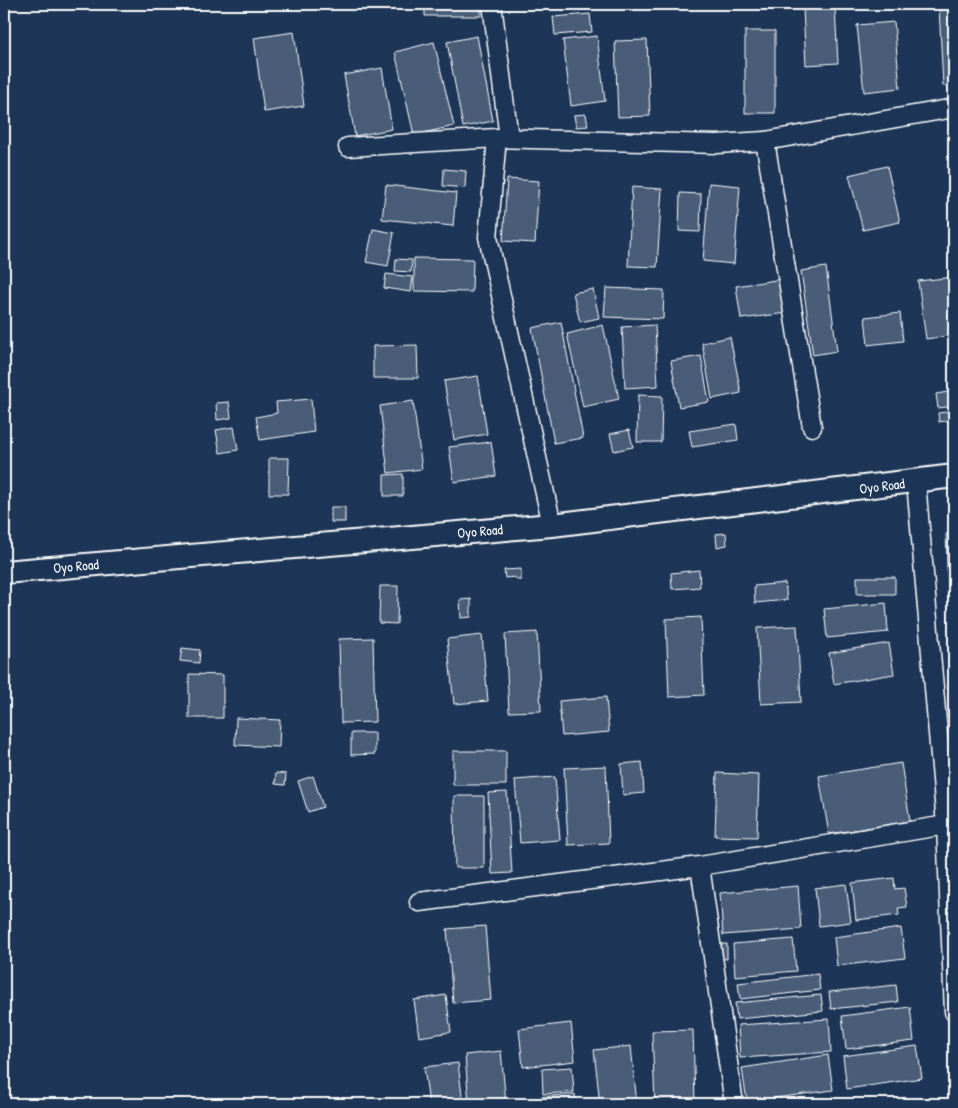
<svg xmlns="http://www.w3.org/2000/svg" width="958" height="1108" font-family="'Patrick Hand',sans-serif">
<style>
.building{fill:#4a5d79;stroke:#fff}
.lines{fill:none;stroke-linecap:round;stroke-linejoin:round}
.minor-casing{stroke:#fff;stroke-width:21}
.tertiary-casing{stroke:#fff;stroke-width:26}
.minor{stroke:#1d3557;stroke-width:18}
.tertiary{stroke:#1d3557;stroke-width:22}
.labels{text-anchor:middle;stroke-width:4.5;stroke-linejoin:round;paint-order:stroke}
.street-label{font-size:14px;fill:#fff;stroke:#1d3557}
</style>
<rect width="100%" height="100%" fill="#1d3557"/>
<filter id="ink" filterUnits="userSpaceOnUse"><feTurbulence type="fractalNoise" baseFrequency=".02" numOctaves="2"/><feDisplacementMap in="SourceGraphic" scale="10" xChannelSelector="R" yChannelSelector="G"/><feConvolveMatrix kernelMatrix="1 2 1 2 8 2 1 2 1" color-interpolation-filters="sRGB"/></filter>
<g filter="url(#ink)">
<!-- building -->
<path class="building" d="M425,4h56v12h-56z
M939,7h15v78l-11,1z
M835,8l3,55 -32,2 -3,-56z
M590,14l2,18 -37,3 -2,-18z
M894,22l6,66 -36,4 -7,-67z
M745,31h30v82h-30z
M294,32l10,74 -40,6 -10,-74z
M477,36l16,85 -30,6 -16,-85z
M597,36l8,65 -34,5 -8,-66z
M647,40l3,76 -32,1 -3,-76z
M434,42l20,84 -40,9 -19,-83z
M382,68l10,61 -37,7 -11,-61z
M586,114l2,12 -12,1 -2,-12z
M887,166l13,56 -37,8 -14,-55z
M444,169l22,2 -1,17 -22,-2z
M507,179l32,2 -4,62 -32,-2z
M709,183l31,3 -6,78 -31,-3z
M386,185l70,8 -3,33 -71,-7z
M632,187l30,2 -5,78 -29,-1z
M680,193l21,1 -1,38 -21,-1z
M373,229l21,4 -6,33 -22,-4z
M414,258l59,1 -1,33 -58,-1z
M396,259l16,1 -1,12 -16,-1z
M826,267l11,84 -24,4 -12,-84z
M386,274l27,3 -2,15 -27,-4z
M954,277v58l-28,4 -8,-58z
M782,279l5,34 -46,6 -5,-33z
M606,288l58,2 -1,29 -59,-2z
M593,289l6,29 -19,4 -7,-29z
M900,313l3,28 -35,4 -3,-28z
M561,322l22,116 -29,5 -22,-115z
M603,325l16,74 -36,8 -16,-73z
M655,325l3,61 -33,2 -3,-61z
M730,337l11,56 -29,6 -10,-56z
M417,345l1,33h-45v-32z
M701,356l8,46 -30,5 -8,-46z
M478,376l9,58 -33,6 -10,-59z
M954,391v15l-16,2 -2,-14z
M638,395l24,1 -1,46h-24z
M311,399l3,33 -54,8 -4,-23 21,-4 -1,-11z
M413,401l9,68 -34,4 -8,-67z
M229,402l2,16 -14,2 -1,-17z
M952,411l1,9 -14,2 -1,-9z
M736,424l2,16 -46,7 -3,-16z
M234,427l4,23 -18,3 -4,-23z
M629,430l4,17 -19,4 -4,-17z
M491,442l5,34 -42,6 -5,-35z
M269,458h20l-1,36h-19z
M403,474v22h-19v-21z
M331,507h14v15h-14z
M726,533l1,12 -10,2 -1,-13z
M946,534h8v61l-6,1z
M521,569v11h-4l-2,-3 -10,1 -1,-8z
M699,570l1,17 -28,2 -1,-16z
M857,577h38v17h-38z
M785,583l2,17 -32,3 -1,-17z
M380,586h18l-1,38 -18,-1z
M471,599v18l-10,1 -1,-18z
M886,603l2,29 -61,6 -3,-29z
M701,617l3,78 -35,2 -3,-78z
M797,626l4,76 -40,2 -4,-76z
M537,632l4,79 -32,1 -4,-78z
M482,635l6,66 -34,3 -7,-65z
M373,638l2,84 -34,1 -2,-84z
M889,643l5,31 -60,10 -5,-31z
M182,648l18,2 -1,13 -19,-2z
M189,674l34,1v43h-34z
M606,697l3,35 -47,4 -3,-35z
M236,718l44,2 -1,27 -44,-2z
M351,733h24v21l-24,1z
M453,751h53v34h-53z
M642,762l2,31 -21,2 -2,-31z
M901,763l9,58 -81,13 -10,-58z
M606,766l3,77 -41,2 -4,-77z
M276,773l10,1 -1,11 -10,-1z
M717,773l42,2 -2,62 -42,-1z
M313,776l10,31 -15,5 -10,-31z
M555,777l5,63 -40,3 -5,-63z
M507,792l5,81 -20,1 -4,-81z
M454,796h30v72h-29z
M894,878l1,11 9,-1 3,19 -9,1 1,7 -43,5 -4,-37z
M846,884l5,38 -32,4 -4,-38z
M798,886l3,43 -78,6 -3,-42z
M485,926l6,74 -38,3 -6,-74z
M901,928l4,30 -68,8 -3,-29z
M793,939l3,32 -61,5 -2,-32z
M715,944h12v15l-12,-1z
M818,974l2,16 -80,9 -2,-16z
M896,985l2,17 -67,7 -2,-17z
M446,995l5,37 -32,5 -5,-37z
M821,995l2,16 -86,8 -2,-16z
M910,1007l4,34 -68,8 -4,-33z
M829,1019l2,33 -91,6 -2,-33z
M571,1023l4,38 -52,6 -4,-38z
M693,1030l2,74h-40l-3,-73z
M631,1046l6,58h-37l-6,-54z
M917,1046l5,32 -75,11 -4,-33z
M501,1051l5,53h-37l-4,-49z
M828,1055l5,35 -86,12 -5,-34z
M458,1063l5,41h-34l-5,-37z
M572,1067l2,25 -31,2 -1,-25z
M575,1094l1,10h-36l-1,-7z"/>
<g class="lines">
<!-- minor casing -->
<g class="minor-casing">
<path id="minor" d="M492,4l17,134
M497,138l-9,99 64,288
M765,141l47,286
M348,147l149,-9 220,6 48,-3 189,-33
M916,482l30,343 8,187
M700,866l34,238
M419,902l281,-36 246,-41"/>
</g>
<!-- tertiary casing -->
<g class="tertiary-casing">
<path id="tertiary" d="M4,572l548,-47 402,-49"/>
</g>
<!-- minor -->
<use href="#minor" class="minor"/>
<!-- tertiary -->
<use href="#tertiary" class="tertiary"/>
</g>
</g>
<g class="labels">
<!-- street labels -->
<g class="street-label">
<text transform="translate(882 486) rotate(-7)" y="5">Oyo Road</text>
<text transform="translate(480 531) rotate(-5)" y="5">Oyo Road</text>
<text transform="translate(76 566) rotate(-5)" y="5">Oyo Road</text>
</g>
</g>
<!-- margin -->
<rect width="958" height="1108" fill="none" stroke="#1d3557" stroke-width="20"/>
<rect x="10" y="10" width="938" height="1088" fill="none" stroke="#fff" stroke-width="2" filter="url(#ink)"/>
</svg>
